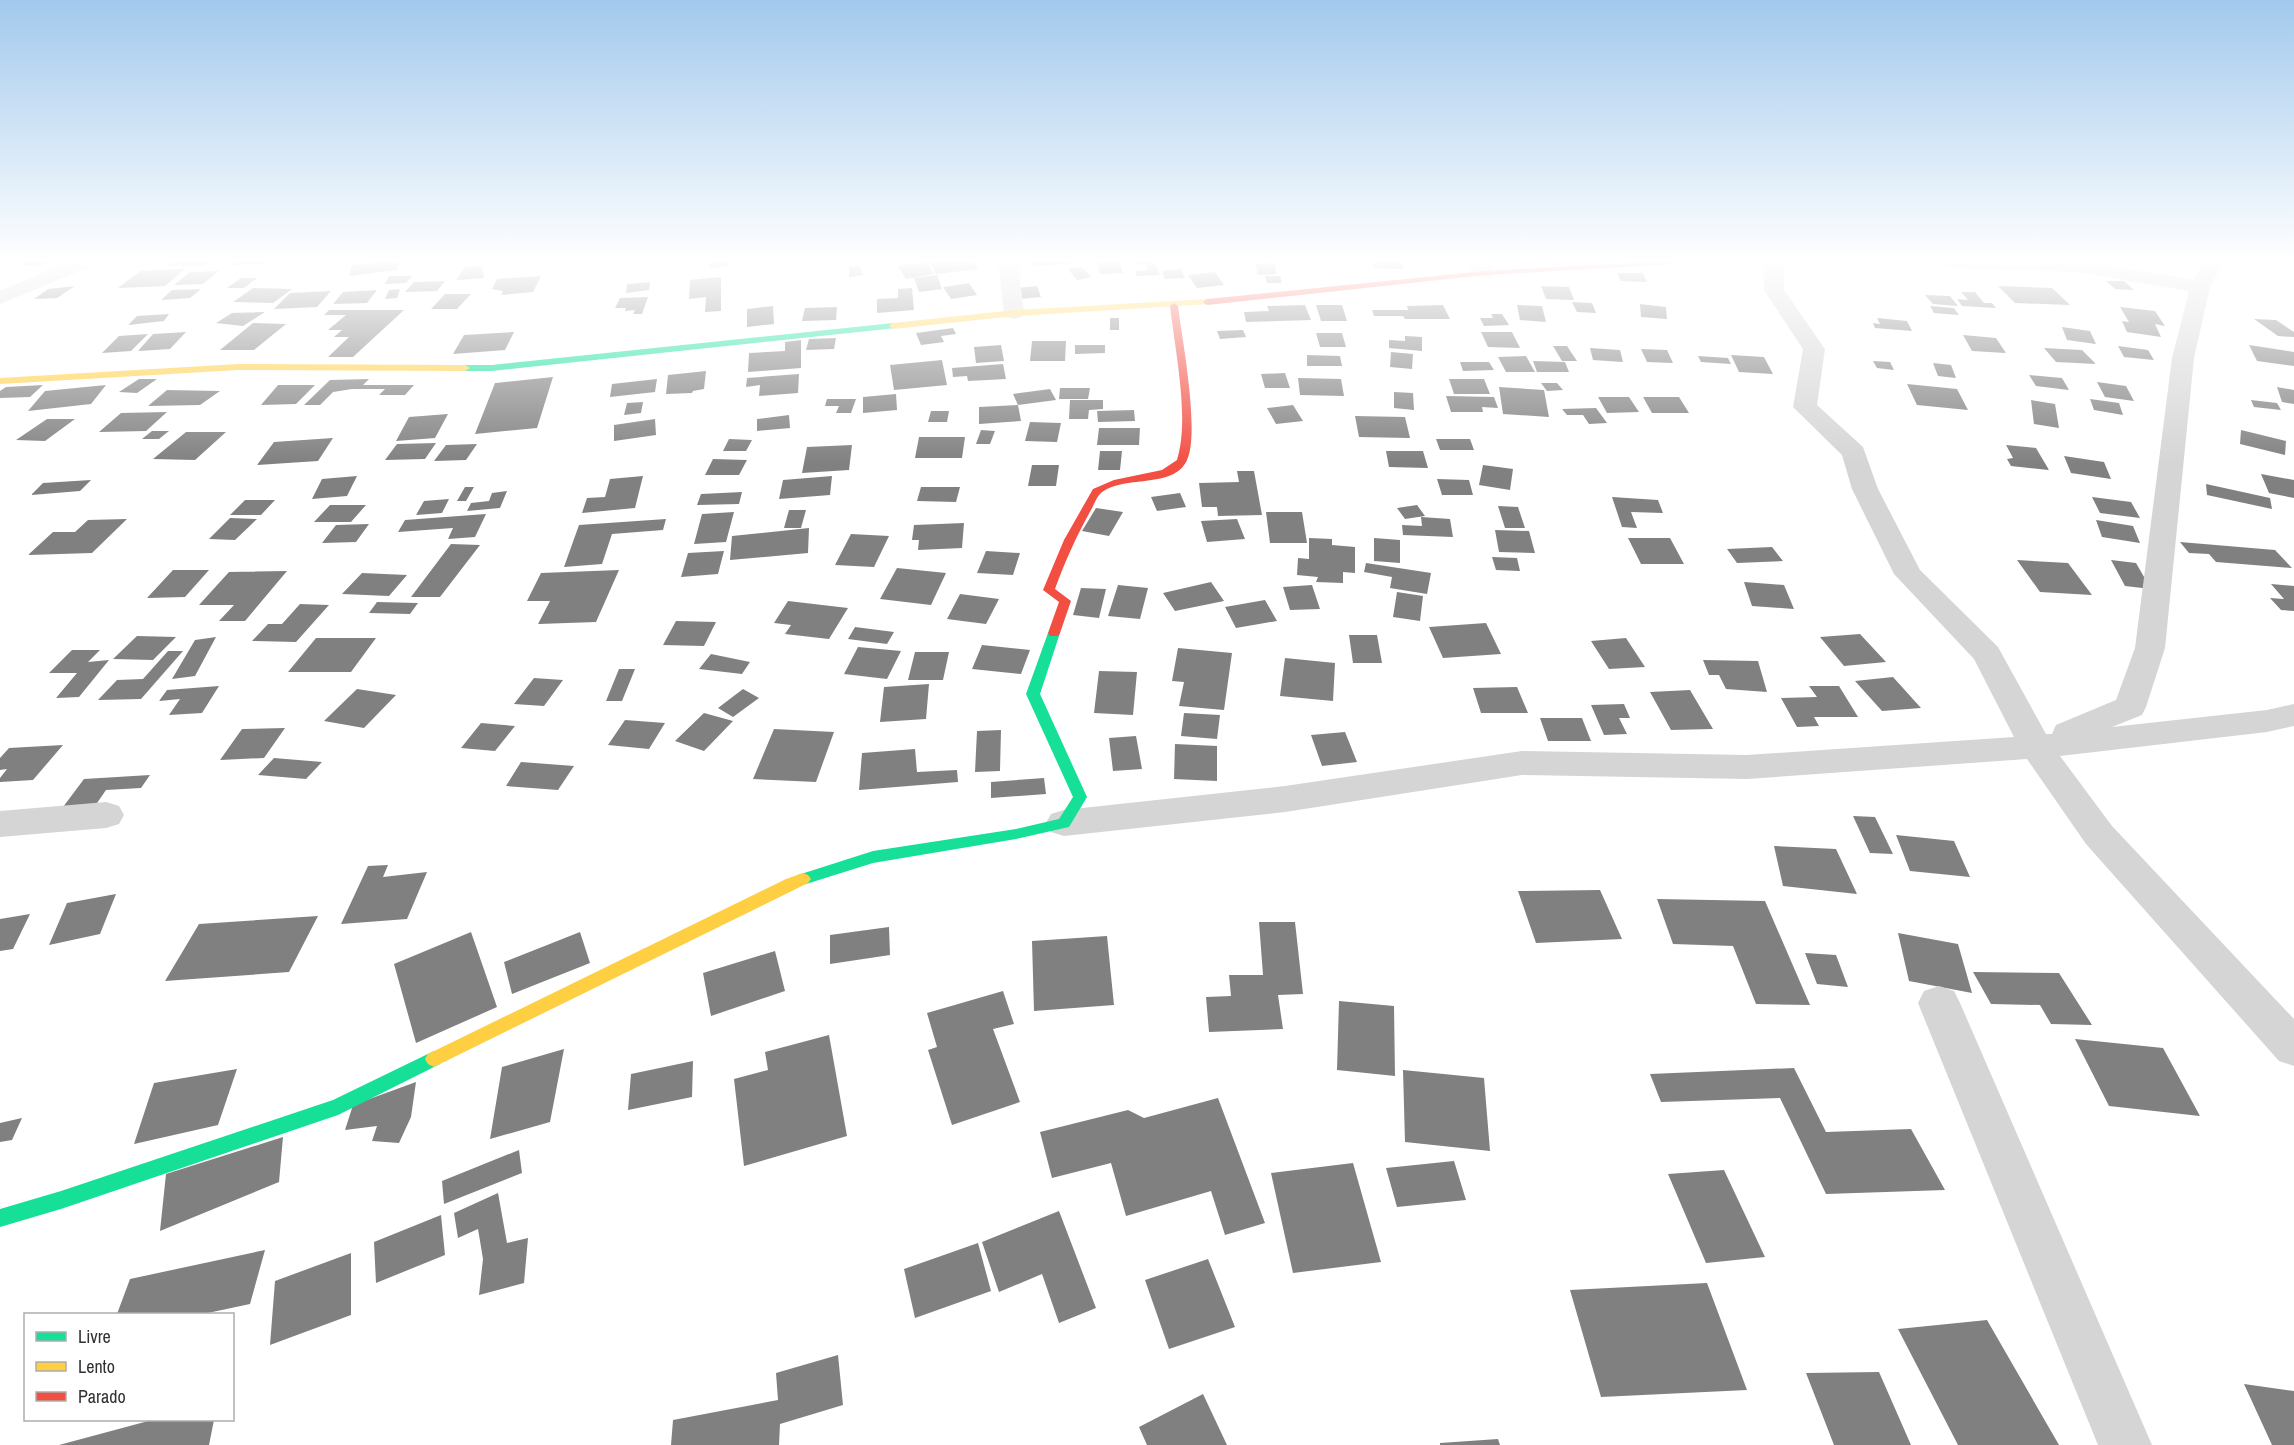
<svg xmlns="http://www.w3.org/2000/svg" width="2294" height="1445" font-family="'Archivo Narrow',sans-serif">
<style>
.building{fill:#808080}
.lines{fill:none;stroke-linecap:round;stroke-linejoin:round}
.street{fill:#d5d5d5;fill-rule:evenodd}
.fast{fill:#16e098;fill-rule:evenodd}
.slow{fill:#ffcf43;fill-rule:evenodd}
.jam{fill:#f24e42;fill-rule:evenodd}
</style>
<rect width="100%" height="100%" fill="#fff"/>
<!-- building -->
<path class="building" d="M26,262h23l-9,4 -21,-1z
M173,262h37l-6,4h-37z
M235,262h35l-3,2 -36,1z
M380,262h18l-1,8 -48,6 3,-11z
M709,262h19l1,4 -19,2z
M926,262l8,12 -28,5 -8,-13z
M930,262h44l4,7 -42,5z
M1031,262h39v2l-38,2z
M1098,262h22l3,11 -23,1z
M1133,262h22l5,13 -23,1 -2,-5 13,-1 -2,-6h-12z
M1372,262h29l2,7 -29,-1z
M1274,263l3,11 -19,1 -3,-11z
M482,266l2,12 -28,2 9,-13z
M860,266l3,9 -14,2v-10z
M1082,267l9,10 -14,3 -9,-11z
M185,269l-20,17 -47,2 22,-17z
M1181,269l4,9 -20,1 -3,-8z
M219,271l-16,13 -29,1 16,-13z
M1215,272l9,13 -27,3 -9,-13z
M1617,273h26l4,9 -26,-1z
M937,275l5,14 -23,3 -5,-14z
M389,276h23l-6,7 -21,1z
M541,276l-8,16 -32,3 2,-4 -11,-2 5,-10z
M1265,276h15l2,7h-15z
M721,277v34l-16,1 1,-15 -17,2 1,-19z
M241,278h16l-13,10h-17z
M445,281l-8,10 -32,1 9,-10z
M2106,281h18l10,9 -19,-1z
M650,282l-1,8 -23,3 1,-9z
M969,283l8,12 -26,4 -8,-12z
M75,286l-18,12 -23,1 14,-10z
M1037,286l4,11 -22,2 -3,-11z
M1541,286l28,1 5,13 -28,-1z
M1998,286l54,2 18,17 -55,-2z
M253,288l39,1 -19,14 -40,-1z
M912,288l2,22 -37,3v-14l21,-1v-9z
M201,289l-11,9 -29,2 11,-10z
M400,289l-3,9 -12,1 4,-9z
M377,290l-10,13 -34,1 10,-12z
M331,291l-14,16 -43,2 16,-16z
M1961,292h14l9,11h8l4,5 -34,-2 -5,-7 11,1z
M445,294h26l-14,15h-26z
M1925,295l25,1 8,10 -25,-2z
M648,297l-6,17h-9l2,-4 -10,1 1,-3h-11l5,-10z
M1572,302l20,1 4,10 -19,-1z
M1640,304l26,3 1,12 -26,-2z
M1305,305l6,15 -65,2 -2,-10 25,-1 -2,-5z
M1316,305h26l5,16h-26z
M1443,305l7,14h-45l-2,-3h-29l-2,-6h36l-1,-4z
M1517,305l25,1 4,16 -26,-2z
M773,306l1,18 -27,3v-18z
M1930,306l24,2 5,7 -25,-2z
M837,307l-1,13 -34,1 3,-13z
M2120,307l35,4 10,15 -10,-2 6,13 -34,-5 -5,-11 7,1z
M329,310h75l-51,47h-25l21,-20h-15l8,-7h-14l18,-15h-22z
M265,312l-22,14 -27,-3 16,-10z
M169,314l-5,7 -36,4 9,-9z
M1491,314h11l7,11 -25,1 -4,-8h13z
M1110,318h9v12h-9z
M1877,318l30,3 5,10 -37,-3 -2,-5 7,1z
M2254,319l22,1 18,12v5l-16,-1z
M253,323l33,1 -32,26h-34z
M2062,327l28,4 6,13 -29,-4z
M953,328l3,6 -15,2 3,6 -23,3 -5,-12z
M1243,330l3,7 -26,2 -3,-8z
M186,332l-16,17 -32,2 15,-17z
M514,332l-9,18 -52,4 11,-19z
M1481,332h31l8,16 -32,-1z
M1316,333h26l4,14h-26z
M148,334l-17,17 -29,2 17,-17z
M1963,335l33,3 10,15 -34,-2z
M1405,336l17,1v14l-33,-3v-8l16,1z
M836,338l-2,11 -28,1 3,-11z
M801,340v28l-53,4 1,-19 36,-2v-9z
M1032,341h34l-1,20h-35z
M1001,345l3,16 -28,2 -2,-16z
M1075,345h30v8l-30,1z
M2249,345l45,7v14l-37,-5z
M1553,346h14l10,15h-15z
M2118,346l30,4 6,10 -30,-3z
M1590,348l30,2 3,12 -30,-2z
M2044,348l38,2 14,14 -40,-2z
M1641,349l26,1 6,13 -26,-1z
M1391,352l22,2 -1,15 -22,-2z
M1307,355l33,1 2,10h-35z
M1731,355l33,2 9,17 -34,-2z
M1526,356l9,16h-29l-8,-15z
M1698,356l30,2 3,6 -30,-2z
M942,360l5,25 -53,5 -4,-25z
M1533,361l32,1 4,10h-32z
M1873,361l17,1 4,8 -17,-2z
M1460,362h29l5,8 -31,1z
M1933,363l18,2 5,13 -18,-2z
M1003,364l3,15 -38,2 -1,-5 -14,1 -1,-9z
M706,371l-2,18 -11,2 -1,2 -26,1 2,-19z
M1285,373l5,15h-25l-4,-14z
M799,374l-1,19 -39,3 1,-11 -14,2 1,-9z
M2029,375l33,3 7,12 -33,-4z
M553,377l-16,51 -62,6 20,-51z
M1298,378l43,1 3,17 -44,-1z
M139,379h18l-20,14 -18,-1z
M369,379l-6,6h51l-9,10h-26l6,-6h-33l-19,3 -13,13h-16l26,-25z
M657,379l-2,13 -45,5 2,-13z
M1449,379h35l6,15h-36z
M2097,382l29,4 8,15 -29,-4z
M1541,383h16l6,7 -16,1z
M1907,384l50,5 11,21 -51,-5z
M43,385l-13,12 -30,1v-7l6,-4z
M106,385l-15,19 -63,7 17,-20z
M278,385h37l-19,19 -35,1z
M1499,387l45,3 5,27 -46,-3z
M2277,387l17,3v14l-12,-2z
M1060,388h30l-2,11h-29z
M1050,389l6,11 -38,5 3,16 -42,3v-17l39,-2 -5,-11z
M167,390l53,1 -20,14 -52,1z
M1394,392l19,1 1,17 -20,-2z
M896,394l1,16 -34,3v-16z
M1446,396l48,1 4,11 -16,-1 1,5h-32z
M1598,397h31l10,15 -32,1z
M1643,397h36l10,16h-37z
M827,399h29l-5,14h-15l3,-7h-14z
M2090,399l29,4 4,12 -29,-5z
M1070,400h33v9l-14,1 -1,9h-19z
M2031,400l24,4 4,24 -25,-4z
M2251,400l26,3 4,7 -27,-3z
M643,402l-2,11 -17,2 3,-12z
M1293,405l10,16 -27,3 -9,-16z
M1596,408l11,15 -18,1 -6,-9h-16l-5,-6z
M1134,410l1,11 -37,1 -1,-11z
M931,411h18l-2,11h-19z
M167,412l-21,19 -47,1 22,-19z
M448,414l-13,24 -39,3 13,-24z
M789,415l1,13 -33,3v-12z
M1355,416l50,1 5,21 -51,-1z
M47,419h28l-30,22 -29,-1z
M655,419l1,16 -42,6v-16z
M1030,422l31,1 -4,19 -32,-1z
M1099,428h41l-1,17h-42z
M981,430l14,1 -5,13h-14z
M2241,430l45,11 -1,14 -45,-11z
M152,431h17l-10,8h-17z
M186,432h40l-31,28 -42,-1z
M919,437h46l-3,21h-47z
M333,438l-15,23 -61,4 17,-23z
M729,439l23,1 -6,11h-23z
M1436,439h34l4,11h-34z
M436,443l-11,16 -40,1 12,-16z
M477,444l-11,16 -32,1 12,-16z
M852,445l-3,25 -47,3 5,-26z
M2006,445l30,3 13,22 -38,-4 -4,-7 6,-1z
M1100,451h22l-2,19h-22z
M1386,451h37l5,17 -39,-1z
M2064,456l40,6 7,17 -40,-6z
M713,459l34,1 -8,15h-34z
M1032,465h27l-3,21h-28z
M1483,465l30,4 -3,21 -31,-5z
M1237,471h17l8,44 -44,1 -1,-9h-15l-3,-24 40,-1z
M2261,474l33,6v18l-25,-5z
M357,476l-10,20 -35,3 10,-20z
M643,476l-8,32 -53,5 5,-15 18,-1 5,-18z
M832,476l-2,19 -51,4 4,-19z
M1437,479l32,1 4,15h-31z
M91,480l-11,11 -49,4 12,-12z
M2206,484l64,14 2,11 -65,-14z
M465,487h9l-8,14h-9z
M921,487h39l-4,15 -39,-1z
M507,491l-7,17 -33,3 4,-8 18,-2 3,-8z
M742,492l-3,12 -42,1 4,-11z
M1180,493l6,14 -29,4 -6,-14z
M1612,497l46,3 5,13 -32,-1 6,16 -15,-1z
M2092,497l39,5 9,16 -40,-5z
M449,499l-7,14 -26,2 8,-14z
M245,500h30l-14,15h-31z
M330,505h36l-15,17h-37z
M1417,505l8,11 -20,3 -8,-11z
M1498,506l20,1 7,21h-20z
M1096,508l27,4 -14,24 -27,-5z
M789,510h17l-5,18h-17z
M734,512l-8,30 -32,2 8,-30z
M1266,512h36l5,31h-37z
M486,514l-11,23 -27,2 5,-11 -55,4 7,-12z
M1421,517l29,2 3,18 -50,-2 -1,-10 20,1z
M230,518l27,1 -22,21 -26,-1z
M127,519l-35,34 -64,2 25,-23h22l13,-12z
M666,519l-3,11 -51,4 -10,30 -38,3 15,-42z
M1237,519l8,20 -38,3 -6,-21z
M2096,520l37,6 7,17 -38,-6z
M964,523l-2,25 -44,2 1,-10h-7l2,-15z
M369,524l-13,18 -34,1 14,-18z
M809,528l-1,25 -78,7 2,-24z
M1495,530l34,1 6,22 -36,-1z
M851,534l38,2 -15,31 -39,-2z
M1309,538l23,1v6l23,2v26l-12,-1v11l-27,-1 2,-5 -21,-2 1,-17 11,1z
M1374,538l26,2v23l-26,-2z
M1628,538h42l14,26h-43z
M2180,542l95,8 17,18 -76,-6 -7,-8 -20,-1z
M451,544l29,1 -40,52h-29z
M1772,547l11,14 -46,2 -10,-14z
M724,551l-6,23 -37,3 7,-24z
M986,551l34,2 -7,22 -36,-2z
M1492,557l25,1 3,13 -24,-1z
M2017,560l51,3 24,32 -52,-3z
M2111,560l25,3 15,26 -26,-3z
M1366,563l65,10 -4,21 -37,-6 2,-11 -28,-5z
M897,568l49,5 -15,32 -51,-6z
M173,570h36l-24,27 -38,1z
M619,570l-23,52 -58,2 12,-23h-23l14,-28z
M287,571l-42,50h-26l15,-16h-35l30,-33z
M362,573l45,2 -18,21 -47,-2z
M1211,582l13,19 -49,10 -12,-18z
M1744,582l40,3 10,24 -42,-3z
M2271,584l23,2v25l-13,-1 -11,-12 14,1z
M1118,585l30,3 -8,31 -32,-3z
M1312,585l8,24 -30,1 -7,-23z
M1081,588l25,1 -7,29 -26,-3z
M1397,592l26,4 -3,25 -27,-4z
M960,594l39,5 -13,25 -39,-5z
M1265,600l12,21 -41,7 -11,-21z
M788,601l60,7 -19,31 -44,-5 6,-9 -17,-2z
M377,602l41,1 -8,11 -41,-1z
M300,604l29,1 -33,37 -44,-1 16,-17h14z
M676,621l40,1 -12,24 -41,-1z
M1486,623l15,31 -58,4 -14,-31z
M855,627l39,5 -7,12 -39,-5z
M1860,634l26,28 -42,4 -24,-29z
M1349,635h28l5,28h-29z
M137,636l39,1 -23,23 -40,-1z
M216,637l-21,39 -23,3 23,-39z
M316,638h60l-25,34h-63z
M1626,638l19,29 -36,2 -18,-28z
M982,645l48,5 -9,24 -49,-5z
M858,647l43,4 -14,28 -43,-5z
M1178,648l54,5 -8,57 -45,-4 5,-24 -12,-1z
M72,650h28l-12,12 21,-2 -30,37 -23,1 21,-25h-28z
M168,651h15l-42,48 -43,1 19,-20 26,-1z
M915,652h34l-6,28h-35z
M711,654l39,8 -8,12 -43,-5z
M1285,658l50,5 -2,38 -53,-5z
M1703,660l55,1 9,31 -41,-3 -7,-14h-10z
M619,669h16l-13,32h-16z
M1099,671l38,1 -4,43 -39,-2z
M1893,677l28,31 -39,3 -27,-30z
M534,678l29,2 -19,26 -30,-2z
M929,684l-3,35 -46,3 4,-35z
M219,686l-17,27 -33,2 11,-16 -21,2 8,-11z
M1809,686h30l19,31h-44l5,9 -22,1 -16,-29 36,-1z
M1517,687l11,26h-47l-8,-25z
M357,689l39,6 -32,33 -40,-7z
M743,689l16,9 -26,19 -15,-9z
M1690,690l23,39 -42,1 -21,-38z
M1624,704l6,14h-11l8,16 -23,1 -13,-30z
M704,713l29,8 -29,30 -29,-10z
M1184,713l36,2 -3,24 -36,-3z
M1540,718h42l9,23h-43z
M625,720l40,3 -16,26 -41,-4z
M481,723l34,3 -20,25 -34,-3z
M285,728l-21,30 -44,2 22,-31z
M774,729l60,3 -18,50 -63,-3z
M1001,730l-1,41 -25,1 2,-41z
M1345,732l12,30 -35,4 -11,-31z
M1136,736l6,33 -29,2 -4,-33z
M1175,744l42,2v35l-43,-2z
M63,745l-30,35 -33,2v-4l7,-9 -7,1v-12l9,-10z
M915,749l2,23 40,-2 1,12 -99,8 3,-37z
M274,758l48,4 -16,17 -48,-4z
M521,762l53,4 -16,24 -52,-4z
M150,775l-9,13 -35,2 -11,16 -32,1 21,-28z
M1044,778l2,16 -55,4v-16z
M1853,816l22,1 18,37 -23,-1z
M1896,835l58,6 16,36 -60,-6z
M1774,846l62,3 21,45 -74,-8z
M388,865l-5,12 44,-5 -20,47 -66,5 27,-58z
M1600,890l22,49 -86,4 -18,-52z
M116,894l-16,40 -51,11 18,-42z
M1657,899l108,2 45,104 -54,-1 -23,-58 -60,-2z
M30,914l-17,35 -13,2v-32z
M318,916l-29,56 -124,9 34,-57z
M1259,922h36l8,72 -25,1 5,34 -74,3 -3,-35 25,-1 -2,-21h34z
M889,927l1,28 -60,9v-29z
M471,932l26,75 -81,36 -22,-79z
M580,932l10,31 -78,31 -8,-32z
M1898,933l60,11 14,49 -63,-12z
M1107,936l7,69 -80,6 -2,-70z
M775,951l10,40 -74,25 -8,-43z
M1805,953l31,2 12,32 -31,-3z
M1973,972l86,1 33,52 -41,-1 -11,-19 -49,-1z
M1003,991l11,33 -21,5 27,73 -68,23 -24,-75 9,-3 -10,-34z
M1339,1001l55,5 1,70 -58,-6z
M829,1035l18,101 -103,30 -10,-87 34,-9 -3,-18z
M2075,1039l88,9 37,68 -91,-10z
M564,1049l-14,73 -60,17 12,-72z
M693,1061l-1,36 -64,13 3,-36z
M1794,1068l32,64 85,-3 34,61 -119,4 -46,-96 -119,4 -11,-28z
M237,1069l-19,56 -84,19 20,-61z
M1403,1070l81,8 6,73 -85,-9z
M416,1082l-5,35 -12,26 -27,-2 5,-15 -32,4 8,-25z
M1218,1098l47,125 -40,12 -14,-44 -85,25 -15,-53 -59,15 -12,-46 88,-22 16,8z
M22,1118l-10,22 -12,2v-19z
M283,1137l-4,45 -119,49 6,-57z
M519,1150l3,23 -78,31 -2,-23z
M1454,1161l12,39 -69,7 -11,-39z
M1353,1163l28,99 -88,11 -22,-100z
M1724,1170l41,87 -59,6 -38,-89z
M498,1193l9,50 21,-5 -4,45 -45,12 4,-36 -5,-30 -20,9 -4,-25z
M1059,1211l37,97 -37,15 -17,-49 -43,18 -17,-50z
M441,1215l4,40 -69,28 -2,-41z
M978,1243l13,48 -76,27 -11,-49z
M265,1250l-15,54 -47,10h-86l13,-35z
M351,1253v62l-81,30 5,-64z
M1208,1259l27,68 -66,22 -24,-69z
M1707,1283l40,107 -146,7 -31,-107z
M1987,1320l72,125h-101l-60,-116z
M838,1355l5,50 -63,19 -1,21h-108l2,-25 105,-20 -2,-27z
M1879,1372l32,73h-77l-28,-72z
M2244,1384l50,7v54h-22z
M1203,1394l24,51h-80l-8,-18z
M152,1420h62l-5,25h-150z
M1498,1439l2,6h-60v-2z"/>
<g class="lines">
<!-- street -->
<path class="street" d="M69,262h26l-3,4 -92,38v-13z
M998,262h20l6,51 -3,4 -7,2 -7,-2 -3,-4z
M1467,262h19l9,11 -3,4c-13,4 -20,-5 -25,-15z
M1765,262h18l1,28 41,59 -8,56 46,42 15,42 42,81 78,77 48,87h6l4,-9 60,-25 19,-52 37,-290 17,-67 -112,-19 -126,-4 -7,-2 -3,-4h144l109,18 11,-18h19l-14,25 -16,71 -29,290 -19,59 -4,8 -30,12 155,-17 27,-6v22l-27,6 -207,24 52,70 182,193v47l-15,-5 -193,-217 -59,-85 -280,20 -225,-4 -237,37 -221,24 -13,-4 -5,-9 5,-9 13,-4 221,-24 237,-35 225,4 267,-18 -40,-78 -80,-85 -42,-85 -10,-34 -49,-48 10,-58 -39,-59z
M106,802l13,4 5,9 -5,9 -13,4 -106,9v-26z
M1939,986l15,5 6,12 192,442h-54l-180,-442 6,-12z"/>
<!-- fast -->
<path class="fast" d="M893,323l4,3 -1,2 -404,43h-27l-5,-3 5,-3h27z
M1054,629l6,4 -20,61 47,103 -18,30 -53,12 -143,24 -70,22 -5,-2 -3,-4 3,-4 75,-24 143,-22 43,-10 14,-22 -47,-103 22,-61z
M434,1051l6,3 3,5 -3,5 -102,51 -277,94 -61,18v-18l61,-18 272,-91z"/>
<!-- slow -->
<path class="slow" d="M1207,299l4,3 -1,2 -196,12 -121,13 -4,-3 4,-3 121,-13z
M238,364l227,1 5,3 -5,3 -227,-1 -238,14v-6z
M803,873l5,2 3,4 -3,4 -368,181 -6,3 -6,-3 -3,-5 3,-5 358,-175z"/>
<!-- jam -->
<path class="jam" d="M1641,262h38l-4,2 -190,11 -278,30 -4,-3 4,-3 278,-28z
M1174,303l4,3c4,33 22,126 9,154 -13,30 -66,14 -87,34 -4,4 -6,11 -9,16 -14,25 -26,51 -36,79l16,12 -11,32 -2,3h-8l-2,-3 11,-31 -16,-12 21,-50 29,-51 21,-9 48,-10 15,-10c13,-42 -2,-109 -7,-154z"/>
</g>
<!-- sky -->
<linearGradient id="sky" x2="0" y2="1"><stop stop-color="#a2c9ed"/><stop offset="0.56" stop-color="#fff"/><stop offset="1" stop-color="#fff" stop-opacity="0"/></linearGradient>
<rect width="2294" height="464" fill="url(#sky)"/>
<!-- legend -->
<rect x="24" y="1313" width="210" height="108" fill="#ffffff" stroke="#adadad" stroke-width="1.5"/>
<rect x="36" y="1332" width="30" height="9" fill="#16e098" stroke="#adadad" stroke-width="1.5"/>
<text x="78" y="1343" font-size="18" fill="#313131">Livre</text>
<rect x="36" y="1362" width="30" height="9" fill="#ffcf43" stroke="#adadad" stroke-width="1.5"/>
<text x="78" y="1373" font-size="18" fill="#313131">Lento</text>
<rect x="36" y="1392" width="30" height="9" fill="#f24e42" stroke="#adadad" stroke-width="1.5"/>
<text x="78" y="1403" font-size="18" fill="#313131">Parado</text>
</svg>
